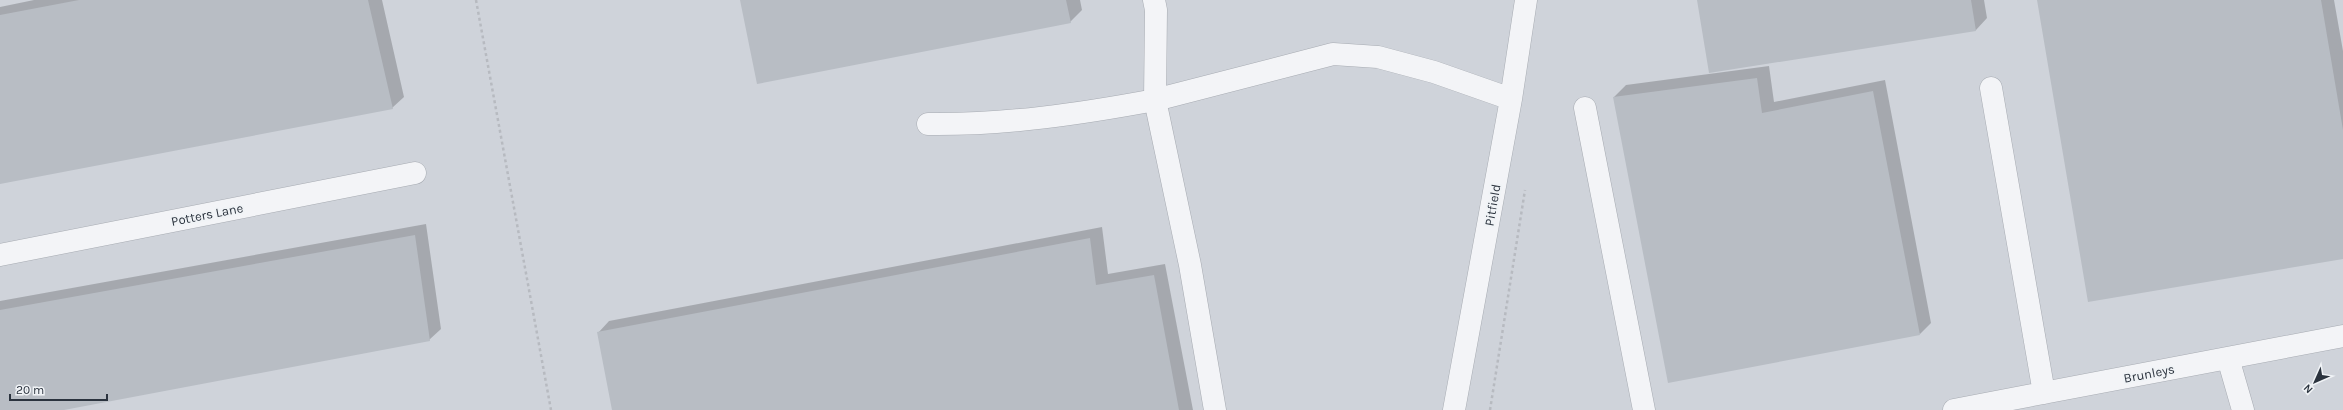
<svg xmlns="http://www.w3.org/2000/svg" width="2343" height="410" font-family="Karla,sans-serif">
<style>
.built{fill:#cfd3da}
.shadow{fill:#0003}
.building{fill:#b8bdc4}
.lines{fill:none;stroke-linecap:round;stroke-linejoin:round}
.minor-casing{stroke:#a7abb2;stroke-width:23}
.path{stroke:#b7bac0;stroke-width:2.5;stroke-dasharray:3 3;stroke-linecap:butt}
.minor{stroke:#f3f4f7;stroke-width:22}
.labels{text-anchor:middle;stroke-width:4;stroke-linejoin:round;paint-order:stroke}
.street-label{font-size:13px;fill:#2b333e;stroke:#f0f3f6}
</style>
<rect width="100%" height="100%" fill="#e1e4e8"/>
<!-- built -->
<path class="built" d="M0,0h2343v410h-2343z"/>
<!-- shadow -->
<path class="shadow" d="M34,0h348l22,97 -12,11 -392,75v-176z
M741,0h339l2,10 -12,12z
M1698,0h286l3,18 -11,12z
M2038,0h296l9,51v207z
M1769,66l5,36 111,-22 46,243 -11,11 -306,-237 12,-12z
M426,224l15,105 -12,11 -370,70h-59v-109z
M1102,227l6,47 57,-10 28,146h-580l-15,-77 11,-12z"/>
<!-- building -->
<path class="building" d="M79,0h289l25,109 -393,75v-169z
M740,0h326l5,23 -314,61z
M1697,0h274l5,31 -267,42z
M2037,0h284l22,130v129l-255,43z
M1757,78l5,35 111,-22 47,244 -252,48 -55,-286z
M415,235l15,106 -366,69h-64v-100z
M1090,238l6,47 58,-10 25,135h-567l-15,-78z"/>
<g class="lines">
<!-- minor casing -->
<g class="minor-casing">
<path id="minor" d="M1991,88l53,305
M1585,108l59,302
M928,124c77,1 152,-10 227,-24l1,-90 -2,-10
M0,255l415,-82
M2228,358l15,52
M1215,410l-25,-145 -35,-165 178,-46 45,3 56,15 77,27
M1454,410l57,-311 15,-99
M1954,410l389,-74"/>
</g>
<!-- path -->
<path class="path" d="M476,0l75,410
M1490,410l35,-220"/>
<!-- minor -->
<use href="#minor" class="minor"/>
</g>
<g class="labels">
<!-- street labels -->
<g class="street-label">
<text transform="translate(1492 205) rotate(-80)" y="5">Pitfield</text>
<text transform="translate(207 214) rotate(-11)" y="5">Potters Lane</text>
<text transform="translate(2149 373) rotate(-11)" y="5">Brunleys</text>
</g>
</g>
<!-- north arrow -->
<g transform="translate(2315 382) rotate(225)" stroke="#f0f3f6" stroke-width="3" paint-order="stroke">
<path d="M0-3L7 15L0 10L-7 15Z" fill="#2b333e"/>
<text y="-6" font-size="11" font-weight="bold" text-anchor="middle" fill="#2b333e">N</text>
</g>
<!-- scale -->
<path d="M10 394v6h97v-6" fill="none" stroke="#2b333e" stroke-width="2"/>
<text x="16" y="394" font-size="12" fill="#2b333e" stroke="#f0f3f6" stroke-width="3" paint-order="stroke">20 m</text>
</svg>
